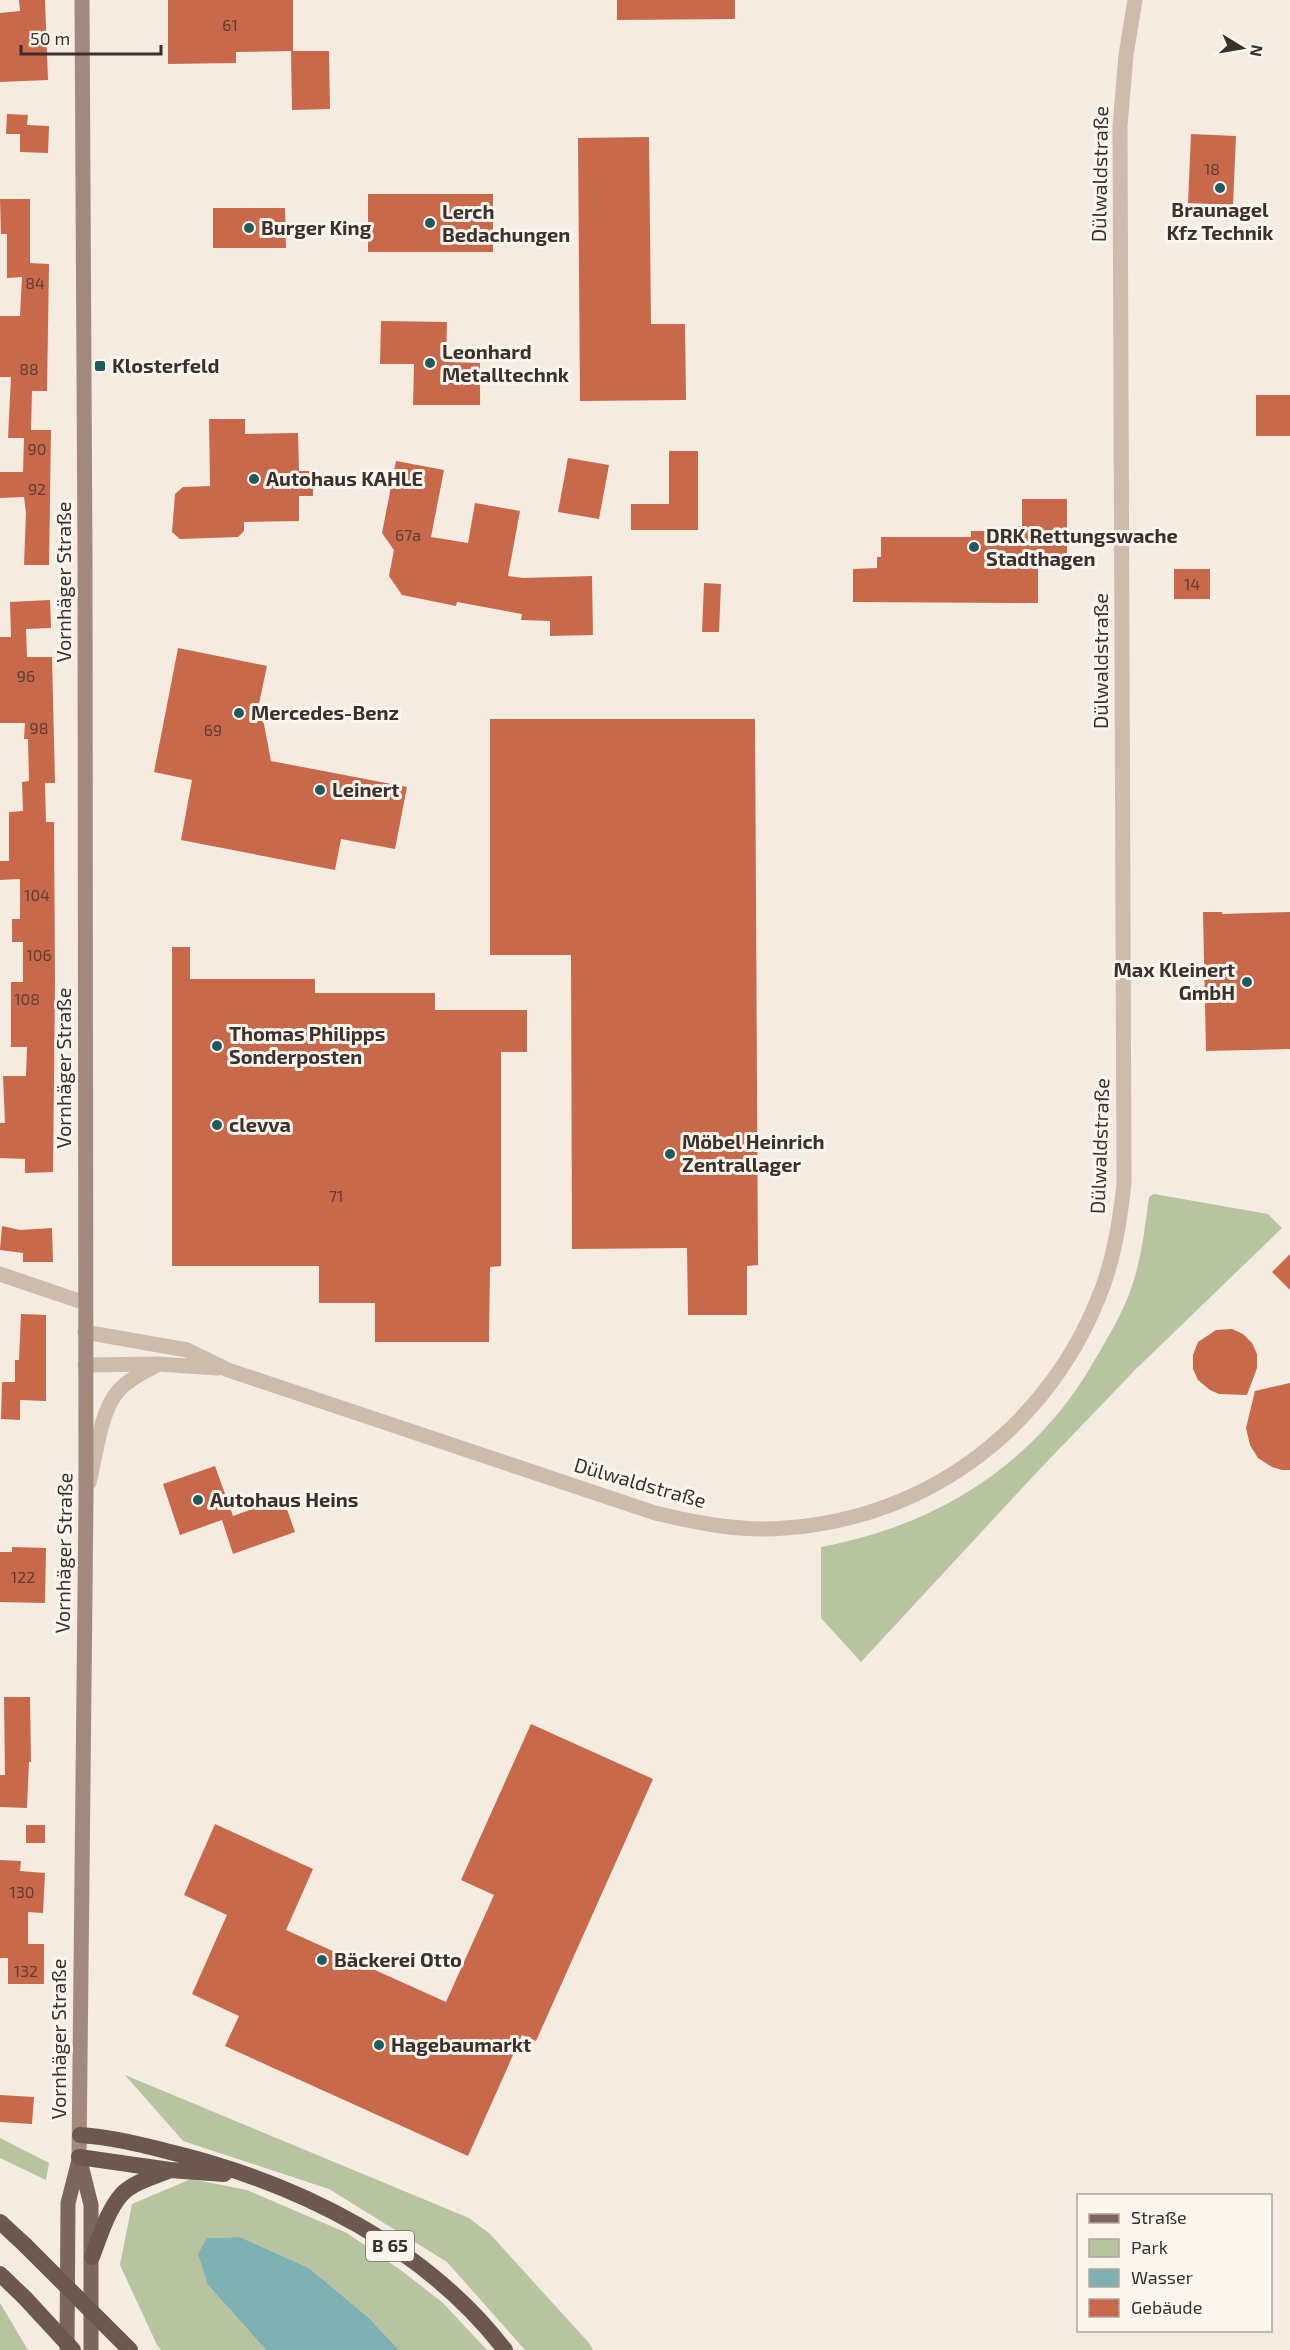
<svg xmlns="http://www.w3.org/2000/svg" width="1290" height="2350" font-family="'Exo 2',sans-serif">
<style>
.green{fill:#b8c4a0}
.water{fill:#7fb0b2}
.building{fill:#c8694b}
.lines{fill:none;stroke-linecap:round;stroke-linejoin:round}
.minor{stroke:#cdbbac;stroke-width:15}
.tertiary{stroke:#cdbbac;stroke-width:15}
.secondary{stroke:#a18a7d;stroke-width:15}
.primary{stroke:#7d675c;stroke-width:15}
.trunk{stroke:#6c584f;stroke-width:16}
.trunk-bridge{stroke:#6c584f;stroke-width:16}
.poi-dot{fill:#1f5a5e;stroke:#fbf5ee;stroke-width:2}
.labels{text-anchor:middle;stroke-width:6;stroke-linejoin:round;paint-order:stroke}
.number-label{font-size:16px;fill:#5e3e33}
.shield{fill:#fbf5ee;stroke:#756b66;stroke-width:1.5}
.shield-label{font-size:18px;font-weight:bold;fill:#3b302b}
.street-label{font-size:20px;fill:#3b302b;stroke:#fbf5ee}
.poi-label{font-size:20px;font-weight:bold;fill:#3b302b;stroke:#fbf5ee;text-anchor:start}
</style>
<rect width="100%" height="100%" fill="#f4ebe1"/>
<!-- green -->
<path class="green" d="M1154,1194l114,20 14,14 -146,141 -98,102 -177,191 -40,-44v-71c113,-21 209,-79 269,-179 16,-28 33,-54 43,-85 9,-28 12,-57 16,-86z
M125,2075l344,143 21,16 99,109 4,7h-68l-78,-88 -118,-73 -146,-48z
M0,2138l49,25 -3,17 -46,-22z
M191,2179l56,11 100,43 55,38 41,32 44,47h-88l-31,-33 -59,-49 -69,-31 -33,1 1,47 58,65h-105l-4,-5 -37,-80 12,-61z
M0,2303l28,47h-28z"/>
<!-- water -->
<path class="water" d="M240,2237l69,31 59,49 31,33h-133l-58,-65 -10,-31 9,-16z"/>
<!-- building -->
<path class="building" d="M19,0h26l3,80 -48,2v-69l20,-2z
M168,0h125v51h36l1,58 -38,1 -1,-59 -55,1v11l-68,1z
M617,0h118v19l-118,1z
M7,114l21,1 -1,10 22,1 -1,27 -28,-1v-18h-14z
M1191,134l45,2 -3,69 -45,-2z
M649,137l2,187h34l1,76 -106,1 -2,-263z
M368,194h125v58h-125z
M0,199h30v64l19,1 -2,127h-15l-1,39h20l-2,135h-25l2,-52 -2,-16 -24,1v-26h23l1,-34h-16l3,-61h-11v-61h20l2,-39 -15,1v-44h-6z
M213,208h72l1,40h-73z
M381,321l66,1 -1,40 34,1v42h-67l1,-41h-34z
M1256,395h34v41h-34z
M209,419h36v15l53,-1 1,38h14v25h-14v25l-55,1v9l-6,6 -58,2 -8,-7 3,-38 8,-7 27,-1z
M669,451h29v79h-67v-26h38z
M568,458l41,7 -10,54 -41,-7z
M396,461l48,9 -13,67 37,6 7,-40 45,8 -12,65 15,2 69,-2 1,59 -43,1v-15l-29,-1 1,-6 -65,-12 -1,4 -54,-11 -13,-19 5,-26 -12,-17z
M1022,499h45v66h-29v38l-185,-1v-33l24,-1v-11h4v-20h90v-6h45v-5h6z
M1174,569h36v30h-36z
M704,583l17,1 -2,48h-17z
M50,600l1,28 -25,1 1,28h25l3,126h-10l1,39h8l1,161 -2,189 -28,1v-14l-25,-1v-35h5l-2,-47h23l1,-29h-16v-65h12v-40h-11v-23h8v-40l-20,1v-19h9v-49l14,-1 -1,-29 7,-1 -1,-42h-4l1,-16h-25v-86h11l-1,-35z
M178,648l89,18 -10,47 5,1 9,47 136,26 -12,62 -54,-10 -6,31 -154,-30 11,-60 -38,-8z
M490,719h265l3,546 -11,1v49h-59l-1,-67 -115,1 -1,-294h-81z
M1203,912h19v2l68,-2v137l-84,2z
M172,947h18v32h125v14h120v17h92v42h-26v214l-11,1 -1,75h-114v-39h-56v-37h-147z
M2,1226l18,4 32,-2 1,34h-30v-9l-23,-3z
M1290,1254v36l-18,-18z
M21,1314l25,1v86l-26,-1v20l-19,-1 1,-37h13v-22h4z
M1232,1329l11,5 9,9 5,11v14l-10,27 -28,-1 -9,-4 -12,-10 -5,-11v-14l5,-13 18,-12z
M1290,1383v87h-8l-10,-3 -14,-9 -8,-13 -4,-17 9,-37z
M215,1466l18,50 -53,19 -17,-51z
M283,1498l12,34 -62,22 -11,-34z
M12,1547l34,1 -1,55 -45,-1v-50h12z
M4,1697h26l1,65h-2l-2,46 -27,-1v-32h5z
M531,1724l122,55 -117,262 -14,-6 -54,121 -243,-110 14,-30 -47,-22 35,-79 -43,-20 31,-71 98,45 -27,61 160,72 48,-107 -33,-15z
M26,1825h19v18h-19z
M0,1860l21,1 -1,10 25,2 -2,40 -15,-1v32h16v40h-36v-26h-8z
M0,2095l34,2 -2,27 -32,-2z"/>
<g class="lines">
<!-- minor -->
<path class="minor" d="M0,1274l85,29"/>
<!-- tertiary -->
<path class="tertiary" d="M85,1332l102,18 41,20 427,143c43,10 86,19 130,15 147,-10 268,-105 318,-242 12,-33 17,-67 21,-102l-4,-1058 6,-71 9,-55
M85,1365l73,-1 59,4
M89,1483c7,-28 11,-72 30,-93 11,-12 26,-18 39,-26"/>
<!-- secondary -->
<path class="secondary" d="M79,2157l7,-659 -1,-936 -3,-562"/>
<!-- primary -->
<path class="primary" d="M79,2157l12,48v145
M67,2350l1,-147 11,-43"/>
<!-- trunk -->
<path class="trunk" d="M80,2135c32,2 63,10 94,18 125,31 251,93 331,197
M79,2157l91,13 54,4
M0,2222l25,23
M92,2257c8,-21 15,-46 30,-63 12,-12 31,-17 46,-23
M0,2274l25,24"/>
<!-- trunk-bridge -->
<path class="trunk-bridge" d="M25,2245l105,105
M25,2298l48,52"/>
</g>
<!-- markers -->
<g class="poi-dot">
<circle cx="1220" cy="188" r="6"/>
<circle cx="430" cy="223" r="6"/>
<circle cx="249" cy="228" r="6"/>
<circle cx="430" cy="363" r="6"/>
<rect x="94" y="360" width="12" height="12" rx="3"/>
<circle cx="254" cy="479" r="6"/>
<circle cx="974" cy="547" r="6"/>
<circle cx="239" cy="713" r="6"/>
<circle cx="320" cy="790" r="6"/>
<circle cx="1247" cy="982" r="6"/>
<circle cx="217" cy="1046" r="6"/>
<circle cx="217" cy="1125" r="6"/>
<circle cx="670" cy="1154" r="6"/>
<circle cx="198" cy="1500" r="6"/>
<circle cx="322" cy="1960" r="6"/>
<circle cx="379" cy="2045" r="6"/>
</g>
<g class="labels">
<!-- number labels -->
<g class="number-label">
<text x="230" y="31">61</text>
<text x="1212" y="175">18</text>
<text x="35" y="289">84</text>
<text x="29" y="375">88</text>
<text x="37" y="455">90</text>
<text x="37" y="495">92</text>
<text x="408" y="541">67a</text>
<text x="1192" y="590">14</text>
<text x="26" y="682">96</text>
<text x="39" y="734">98</text>
<text x="213" y="736">69</text>
<text x="37" y="901">104</text>
<text x="39" y="961">106</text>
<text x="27" y="1005">108</text>
<text x="336" y="1202">71</text>
<text x="23" y="1583">122</text>
<text x="22" y="1898">130</text>
<text x="26" y="1977">132</text>
</g>
<!-- shield labels -->
<rect class="shield" x="366" y="2231" width="48" height="30" rx="4.5"/>
<g class="shield-label">
<text x="390" y="2252">B 65</text>
</g>
<!-- street labels -->
<g class="street-label">
<text transform="translate(1100 174) rotate(-89)" y="7">Dülwaldstraße</text>
<text transform="translate(64 582) rotate(-90)" y="7">Vornhäger Straße</text>
<text transform="translate(1101 661) rotate(-90)" y="7">Dülwaldstraße</text>
<text transform="translate(64 1068) rotate(-90)" y="7">Vornhäger Straße</text>
<text transform="translate(1100 1146) rotate(-88)" y="7">Dülwaldstraße</text>
<text transform="translate(640 1483) rotate(16)" y="7">Dülwaldstraße</text>
<text transform="translate(64 1553) rotate(-89)" y="7">Vornhäger Straße</text>
<text transform="translate(59 2039) rotate(-90)" y="7">Vornhäger Straße</text>
</g>
<!-- poi labels -->
<g class="poi-label">
<text x="1220" y="217" text-anchor="middle">Braunagel<tspan x="1220" dy="23">Kfz Technik</tspan></text>
<text x="442" y="219">Lerch<tspan x="442" dy="23">Bedachungen</tspan></text>
<text x="261" y="235">Burger King</text>
<text x="442" y="359">Leonhard<tspan x="442" dy="23">Metalltechnk</tspan></text>
<text x="112" y="373">Klosterfeld</text>
<text x="266" y="486">Autohaus KAHLE</text>
<text x="986" y="543">DRK Rettungswache<tspan x="986" dy="23">Stadthagen</tspan></text>
<text x="251" y="720">Mercedes-Benz</text>
<text x="332" y="797">Leinert</text>
<text x="1235" y="977" text-anchor="end">Max Kleinert<tspan x="1235" dy="23">GmbH</tspan></text>
<text x="229" y="1041">Thomas Philipps<tspan x="229" dy="23">Sonderposten</tspan></text>
<text x="229" y="1132">clevva</text>
<text x="682" y="1149">Möbel Heinrich<tspan x="682" dy="23">Zentrallager</tspan></text>
<text x="210" y="1507">Autohaus Heins</text>
<text x="334" y="1967">Bäckerei Otto</text>
<text x="391" y="2052">Hagebaumarkt</text>
</g>
</g>
<!-- legend -->
<rect x="1077" y="2194" width="195" height="138" fill="#fbf5ee" stroke="#aea6a0" stroke-width="1.5"/>
<rect x="1089" y="2214" width="30" height="9" fill="#7d675c" stroke="#aea6a0" stroke-width="1.5"/>
<text x="1131" y="2224" font-size="18" fill="#3b302b">Straße</text>
<rect x="1089" y="2239" width="30" height="18" fill="#b8c4a0" stroke="#aea6a0" stroke-width="1.5"/>
<text x="1131" y="2254" font-size="18" fill="#3b302b">Park</text>
<rect x="1089" y="2269" width="30" height="18" fill="#7fb0b2" stroke="#aea6a0" stroke-width="1.5"/>
<text x="1131" y="2284" font-size="18" fill="#3b302b">Wasser</text>
<rect x="1089" y="2299" width="30" height="18" fill="#c8694b" stroke="#aea6a0" stroke-width="1.5"/>
<text x="1131" y="2314" font-size="18" fill="#3b302b">Gebäude</text>
<!-- north arrow -->
<g transform="translate(1242 48) rotate(101)" stroke="#fbf5ee" stroke-width="4.5" paint-order="stroke">
<path d="M0-4.5L10 22L0 15L-10 22Z" fill="#3b302b"/>
<text y="-9" font-size="16" font-weight="bold" text-anchor="middle" fill="#3b302b">N</text>
</g>
<!-- scale -->
<path d="M21 45v9h140v-9" fill="none" stroke="#3b302b" stroke-width="3"/>
<text x="30" y="45" font-size="18" fill="#3b302b" stroke="#fbf5ee" stroke-width="4.5" paint-order="stroke">50 m</text>
</svg>
